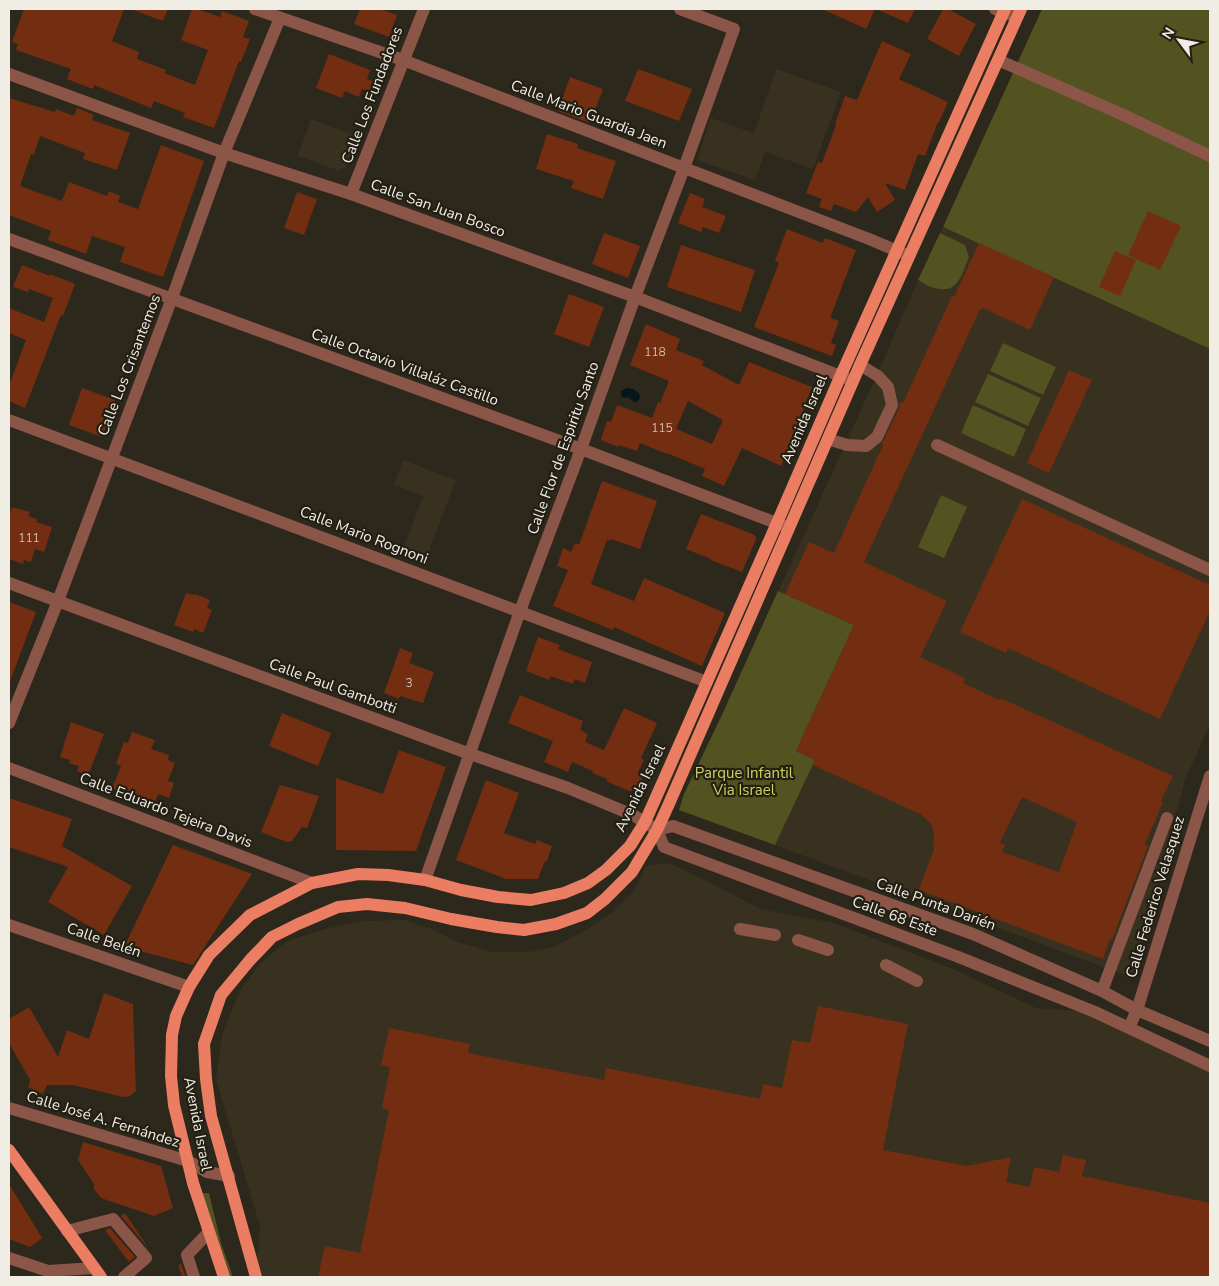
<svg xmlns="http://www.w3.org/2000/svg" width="1219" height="1286" font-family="'Nunito Sans',sans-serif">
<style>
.built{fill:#38311f}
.green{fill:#525321}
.water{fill:#071618}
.building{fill:#732d11;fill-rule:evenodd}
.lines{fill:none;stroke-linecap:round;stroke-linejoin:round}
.minor{stroke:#8b5547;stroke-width:12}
.major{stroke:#eb7d62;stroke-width:12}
.labels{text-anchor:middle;stroke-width:4.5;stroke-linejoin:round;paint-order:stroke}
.number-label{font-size:12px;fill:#d1bdb0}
.street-label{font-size:15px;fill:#f0ede5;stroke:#231f13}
.park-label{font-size:15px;fill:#ced15f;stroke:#231f13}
</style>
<rect width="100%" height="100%" fill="#2d281c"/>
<!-- built -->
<path class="built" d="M776,69l65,23 -28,77 -48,-17 -10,28 -58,-20 14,-42 43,15z
M311,119l46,17 -12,33 -4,-1 -1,3 -42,-15z
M943,227l267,122v375l-25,56 -52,195h-8l-350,-130 40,-85 -94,-43 160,-351 37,-86z
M403,460l53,20 -32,84 -23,-9 22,-59 -29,-11z
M669,863l40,19 51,27 74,14 119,46 83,39 59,4 115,54v211h-954l4,-51 -44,-146 6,-44 17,-44 21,-28 27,-23 42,-13 35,-7 40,-1 28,9 25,13 36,10h36l24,-5 33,-17 27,-18 21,-21 12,-25z"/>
<!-- green -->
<path class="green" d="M1042,9h168v340l-267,-122z
M940,233l25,12 4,12c-6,14 -10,35 -29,32 -8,0 -16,-6 -22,-9z
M1003,343l53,24 -13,28 -53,-24z
M988,374l53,24 -13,28 -53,-24z
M973,405l53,24 -12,28 -53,-24z
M941,495l26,12 -23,51 -26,-11z
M778,591l76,34 -58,126 19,9 -40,85 -96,-35 5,-16 37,-77z
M200,1193h9l12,50 12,34h-6z"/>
<!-- water -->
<path class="water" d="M627,388l6,1 6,4 1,5 -3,4h-3l-6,-5 -4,1 -3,-2v-5z"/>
<!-- building -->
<path class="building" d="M24,9h100l-12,32 27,11 -2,7 29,11 -2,3 31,12 13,-35 -27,-10 11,-31h5l23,8 2,-6 27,10 -6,16 7,2 -9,23 -2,-1 -25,67 -31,-11 2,-4 -31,-12 -3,7 -57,-23 -1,4 -26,-10 4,-10 -55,-19 2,-6 -6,-2z
M133,9h35l-5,12 -30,-11z
M360,9h20l17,6 -8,22 -35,-13z
M822,9h53l-9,20z
M876,9h39l-7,14z
M943,9h5l28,15 -17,32 -32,-17z
M882,41l29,13 -12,25 49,23 -9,20h-1l-13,34 -7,-2 -13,36 -20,-7 10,17 -18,12 -9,-15 -12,15 -22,-8 -3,7 -12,-4 3,-8 -16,-6 12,-31 4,1 14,-38 -1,-1 10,-28 12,4z
M329,54l41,16 -3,9 10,4 -4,10 -11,-4 -3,8 -14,-6 -3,7 -26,-10z
M638,69l54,20 -13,32 -54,-20z
M570,77l33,12 -13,34 -32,-12z
M9,98l46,14 1,-3 18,7 3,-8 17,7 -2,5 38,13 -13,37 -34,-11 2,-6 -45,-17 -6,19 -3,-1 -11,32 42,15 7,-19 38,14 2,-5 11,5 -2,6 20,7 23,-64 43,16 -41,116 -43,-15 5,-15 -33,-11 -6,18 -38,-14 3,-9 -42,-16z
M547,134l31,10 -1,4 39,13 -13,38 -32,-11 3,-7 -38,-12z
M297,192l20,7 -13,36 -20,-7z
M690,193l15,6 -3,8 24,9 -7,17 -16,-6 -2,5 -23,-9z
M1148,211l33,15 -21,44 -32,-15z
M787,229l36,14 2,-5 31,12 -26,68 9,3 -8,22 5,2 -4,11 -78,-29 25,-64 -4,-2z
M604,233l36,13 -12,32 -36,-14z
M979,243l75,34 -24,53 -47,-22 -1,2 -2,-1 -116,253 83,39 -27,56 45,21 -2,5 36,17 1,-2 173,78 -12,25 2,1 -18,42 3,2 -36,94 -2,-1 -7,20 -184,-69 15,-41 -1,-1 1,-14 -2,-9 -7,-7 -5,-4 -107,-49 2,-5 -19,-9 58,-126 -69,-31 24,-52 25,11 49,-108 -2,-1 3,-4 15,-32 1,-6 3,1 49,-107 2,1zM1022,797l55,25 -18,50 -57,-20 3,-7 -5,-3z
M681,245l74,25 -14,42 -74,-25z
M1115,251l21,9 -16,36 -21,-9z
M22,265l28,11v-2l25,10 -12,32 -2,-1 -36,93 -16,-7v-15l17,-46 -17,-7v-25l35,14 9,-24 -24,-9 -1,3 -15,-5z
M569,294l35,13 -15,40 -35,-13z
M646,324l34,15 -4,11 28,11 -2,4 37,20 10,-23 63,25 -17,43 2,1 -16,35 -39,-18 -18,38 -22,-10 3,-7 -38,-16v1l-27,-11 -3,8 -19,-6v2l-17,-7 6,-19 4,1 6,-17 35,13 6,-16 2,1 9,-22 -39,-16zM688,401l35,19 -11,24 -36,-15z
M1069,370l23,10 -43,93 -22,-10z
M82,388l33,12 -13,37 -33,-12z
M602,481l55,20 -17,48 -29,-10 -1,2 -3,-1 -16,44 43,17 10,-23 81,35 -23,53 -88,-39 -1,3 -60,-24 15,-36 -11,-4 6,-18 8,4 4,-9 4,2z
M1022,499l188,86v26l-50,108 -152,-71 -2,5 -46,-21z
M12,507l18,5 -2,4 9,3 -1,3 16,5 -8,25 -9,-3 -4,13 -7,-2 -1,4 -14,-5v-43z
M701,514l54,21 -1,1 3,1 -15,35 -32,-12 1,-1 -25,-10z
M186,593l8,2 1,-1 15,6 -3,8 5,2 -9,23 -9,-4 -1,3 -19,-7z
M9,602l27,10 -26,69h-1z
M538,637l22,8 -2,4 34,13 -7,21 -10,-4 -2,5 -22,-8 -2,4 -23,-9z
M400,648l13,5 -4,10 25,9 -11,31 -23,-7 -1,3 -15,-6z
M520,695l63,26 -3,9 8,4 -3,8 19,8 20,-42 33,15 -16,35 3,2 -6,12 4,7 -7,12h-6l-23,-10 1,-2 -15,-6 1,-2 -21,-9 -4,10 -24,-10 9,-21 -45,-18z
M282,713l49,20 -13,33 -49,-20z
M71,722l33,12 -16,42 -11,-5 2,-5 -10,-3 1,-3 -10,-3z
M132,732l23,8 -4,9 18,6 -1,5 7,3 -7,18 6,2 -5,15 -11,-4 -4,11 -42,-16 9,-23 -5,-2 8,-22 4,1z
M399,750l47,17 -30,84 -80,-1v-72l47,16z
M486,780l33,13 -15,40 31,11 2,-4 15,6 -5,15h-2l-7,18h-32l-50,-19z
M280,785l39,11 -12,32 -5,-1 -10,14 -5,1 -26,-10z
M9,798l63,21 -10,27 70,40 -28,49 -56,-33 20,-35 -59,-20z
M173,845l79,29 -59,91 -69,-18z
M104,993l29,11 3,87 -6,5 -7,1 -50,-12h-26l-4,9 -15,-7 2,-7 -21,-37v-24l20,-12 29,50 9,-27 22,9z
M818,1006l90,18 -25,126 84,16 44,-9 -5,25 24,5 4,-20 25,5 4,-17 23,5 -4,16 128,27v74h-892l7,-31 35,7 29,-143 -7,-2 8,-41 -9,-2 8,-37 81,16 -2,9 136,27 2,-12 154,31 3,-15 19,4 10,-48 18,3z
M83,1142l78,24 12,42 -19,8 -53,-18 -7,-9v-5l-16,-24z
M9,1184l33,54 -12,9 -21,-8z
M125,1213l24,36 -28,-33z
M110,1228l25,29 -6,5 -24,-32z
M181,1264l5,13h-4l-4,-12z"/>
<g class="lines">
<!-- minor -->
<path class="minor" d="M255,9l148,51 466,179 38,16
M995,9l22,8
M998,60l121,53 91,43
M9,74l215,79 127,41 284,103 216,83
M351,194l73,-185
M9,239l572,210 206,78
M9,420l698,262
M828,439l19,6 19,1 11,-9 15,-32 -4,-18 -10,-11 -18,-11
M937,445l273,125
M9,583l461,171 98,34 65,27 24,15 16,-4 300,108 129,57 35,19 73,31
M9,723l49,-122 114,-303 52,-145 56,-135
M9,768l303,115
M657,830l7,17 292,109 139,56 115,54
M425,880l95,-269 61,-162 54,-152 49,-129 50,-139 -54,-20
M9,925l180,62
M740,929l35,6
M798,940l30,10
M886,965l31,16
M1102,991l65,-173
M1129,1028l8,-18 73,-234
M9,1108l179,53 19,11 22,4
M67,1231l46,-12 33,39 -22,19
M9,1258l39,13 46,-3
M194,1277l-7,-22 22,-23"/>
<!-- major -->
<path class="major" d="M9,1150l92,127
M224,1277l-31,-94 -19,-78 -3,-29 1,-41 4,-19 13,-29 20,-32 41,-40 62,-32 46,-9 30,1 37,5 36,10 37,7 33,3 33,-7 24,-10 18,-13 24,-24 15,-24 24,-54 108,-245 64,-148 164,-366
M256,1277l-45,-161 -5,-37 -2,-35 17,-49 29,-35 22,-23 26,-13 40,-17 29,-3 38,4 46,11 46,8 27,3 32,-6 31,-11 18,-14 27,-27 25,-42 11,-24 192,-441 161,-356"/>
</g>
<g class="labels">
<!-- number labels -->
<g class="number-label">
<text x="655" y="356">118</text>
<text x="662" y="432">115</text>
<text x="29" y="542">111</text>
<text x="409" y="687">3</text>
</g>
<!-- street labels -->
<g class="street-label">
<text transform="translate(372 95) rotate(-69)" y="5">Calle Los Fundadores</text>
<text transform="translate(589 114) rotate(21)" y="5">Calle Mario Guardia Jaen</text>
<text transform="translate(438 208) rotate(20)" y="5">Calle San Juan Bosco</text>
<text transform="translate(129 365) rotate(-69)" y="5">Calle Los Crisantemos</text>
<text transform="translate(405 367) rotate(20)" y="5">Calle Octavio Villaláz Castillo</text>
<text transform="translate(804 419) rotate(-67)" y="5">Avenida Israel</text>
<text transform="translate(563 448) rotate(-70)" y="5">Calle Flor de Espiritu Santo</text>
<text transform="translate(364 535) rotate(21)" y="5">Calle Mario Rognoni</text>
<text transform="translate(333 686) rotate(20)" y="5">Calle Paul Gambotti</text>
<text transform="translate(640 788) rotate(-64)" y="5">Avenida Israel</text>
<text transform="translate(166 810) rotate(21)" y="5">Calle Eduardo Tejeira Davis</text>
<text transform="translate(1155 897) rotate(-73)" y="5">Calle Federico Velasquez</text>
<text transform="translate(936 904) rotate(20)" y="5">Calle Punta Darién</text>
<text transform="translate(895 916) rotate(20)" y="5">Calle 68 Este</text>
<text transform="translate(104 940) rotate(19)" y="5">Calle Belén</text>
<text transform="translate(103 1119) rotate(17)" y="5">Calle José A. Fernández</text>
<text transform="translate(198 1124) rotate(79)" y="5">Avenida Israel</text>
</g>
<!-- park labels -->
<g class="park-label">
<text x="744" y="778">Parque Infantil<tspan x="744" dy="17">Via Israel</tspan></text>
</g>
</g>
<!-- border -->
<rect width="1219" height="1286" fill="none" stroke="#f0ede5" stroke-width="20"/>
<!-- north arrow -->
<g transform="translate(1179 40) rotate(302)" stroke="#231f13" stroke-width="4" paint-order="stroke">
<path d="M0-4L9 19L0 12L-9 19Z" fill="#f0ede5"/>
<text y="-8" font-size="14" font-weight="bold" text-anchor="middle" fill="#f0ede5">N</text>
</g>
</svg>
